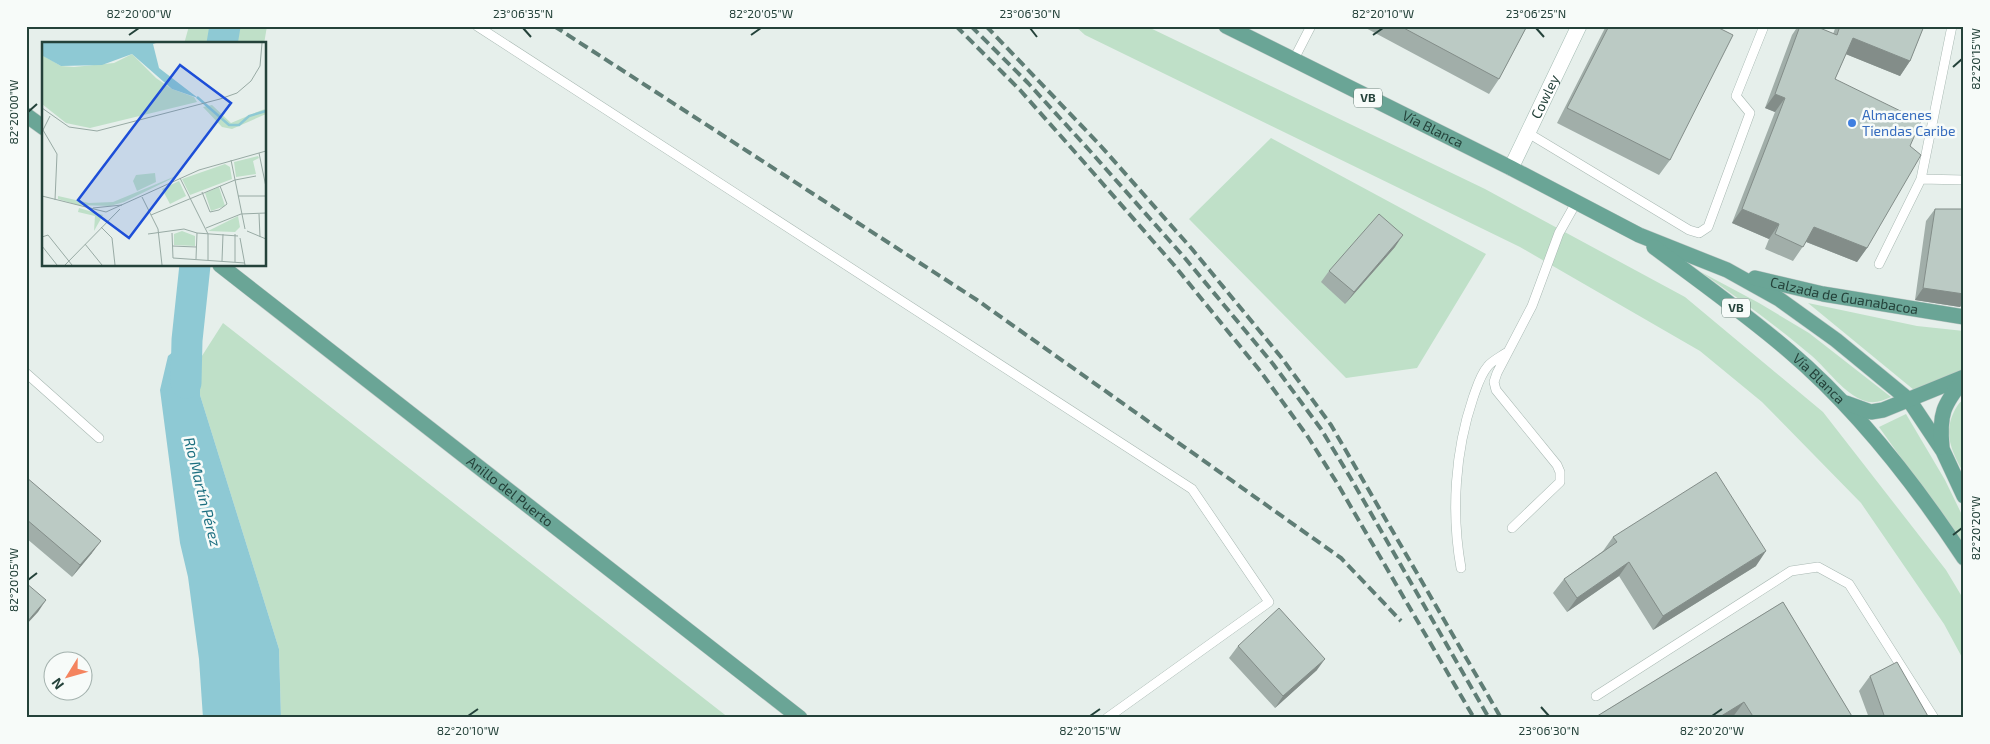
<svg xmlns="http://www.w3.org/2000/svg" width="1990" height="744" font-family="'Exo 2',sans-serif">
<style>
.green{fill:#bfe0c8}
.water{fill:#8ec9d4}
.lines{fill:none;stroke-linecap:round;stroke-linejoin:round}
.river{stroke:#8ec9d4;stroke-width:31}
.lane-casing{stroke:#a8b8b2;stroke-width:10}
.secondary-casing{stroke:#a4bbb3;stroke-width:16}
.primary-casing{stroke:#c2cac8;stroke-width:16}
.lane{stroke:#fff;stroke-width:9}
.secondary{stroke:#fff;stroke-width:15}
.primary{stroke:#6aa596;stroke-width:15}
.rail{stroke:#5f7d75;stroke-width:4;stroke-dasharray:10 5;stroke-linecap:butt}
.wall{fill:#a1aea9}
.shaded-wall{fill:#838d89}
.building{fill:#bbcac4;stroke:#838d89}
.ticks{fill:none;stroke:#24423a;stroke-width:2}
.shop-dot{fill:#3f7fe0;stroke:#f7fbf9;stroke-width:2}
.labels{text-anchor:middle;stroke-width:5;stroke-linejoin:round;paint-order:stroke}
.shield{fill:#f7fbf9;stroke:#637a73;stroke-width:1}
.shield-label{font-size:12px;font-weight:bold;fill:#24423a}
.street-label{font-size:14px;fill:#24423a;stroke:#f7fbf9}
.shop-label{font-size:14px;fill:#366cbe;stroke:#f7fbf9;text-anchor:start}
.water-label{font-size:15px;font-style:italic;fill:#1c6f80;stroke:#f7fbf9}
.inset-river{fill:none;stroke:#8ec9d4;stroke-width:2.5}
.inset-road{fill:none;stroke:#98aaa4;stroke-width:1}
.view{fill:#1d4ed8;fill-opacity:0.15;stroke:#1d4ed8;stroke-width:2.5}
.inset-edge{fill:none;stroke:#24423a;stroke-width:2.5}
.neatline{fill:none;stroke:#24423a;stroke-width:2}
.ticks-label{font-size:12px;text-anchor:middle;fill:#24423a}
</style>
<rect width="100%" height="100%" fill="#e6efeb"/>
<!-- green -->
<path class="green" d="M189,26h78l-3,18h-80z
M1075,26h71l339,163 200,108 138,115 123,158 18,30v61l-20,-37 -83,-121 -99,-101 -62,-51 -180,-104 -435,-212z
M1271,138l215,116 -69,114 -71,10 -157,-159z
M1701,272l58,31 50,30 82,64c-9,4 -17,7 -26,4 -21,-7 -37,-31 -53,-45 -34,-29 -74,-58 -111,-84z
M1808,303l109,23 47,5v42l-50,17z
M223,323l506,395h-448l-2,-69 -79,-254v-36z
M1964,399v75c-10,-19 -19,-34 -13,-55 3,-8 6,-15 13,-20z
M1906,414l39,66 19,39v27l-85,-119z"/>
<!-- water -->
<path class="water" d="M187,340l13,19v36l79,254 2,69h-78l-4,-59 -11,-82 -8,-34 -20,-153 8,-34z"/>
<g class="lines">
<!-- river -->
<path class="river" d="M222,44l3,-18
M186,383l1,-43 8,-75"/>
<!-- lane casing -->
<g class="lane-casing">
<path id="lane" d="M477,26l715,463 77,113 -162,116
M1293,61l18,-35
M1528,133l161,97 10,3 9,-6 42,-114 -14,-17 28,-70
M1921,179l31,-153
M1879,264l42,-85 43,1
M26,373l73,65
M1512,528l48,-46v-10l-3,-7 -61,-75 -2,-8 3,-9 35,-67 27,-73 18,-32
M1461,568c-10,-56 -6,-117 12,-170 4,-11 7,-23 15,-32 4,-5 12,-9 18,-13
M1596,696l195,-125 27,-4 31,17 85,134"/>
</g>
<!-- secondary casing -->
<g class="secondary-casing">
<g id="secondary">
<path id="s1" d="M1511,168l68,-142"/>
</g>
</g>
<!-- primary casing -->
<g class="primary-casing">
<g id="primary">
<path id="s2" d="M1226,26l285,142 128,67 88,35 52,29 57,41 73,60 34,51 21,45"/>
<path d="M26,115l18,13"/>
<path id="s3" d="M1654,247c45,34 92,67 135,104 69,59 125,131 175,207"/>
<path id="s4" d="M220,265l580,453"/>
<path id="s5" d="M1755,278l68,16 141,23"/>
<path d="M1846,403l25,9 12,-2 81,-33"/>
<path d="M1942,447c-3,-33 1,-42 22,-68"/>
</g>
</g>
<!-- lane -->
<use href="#lane" class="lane"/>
<!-- secondary -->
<use href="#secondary" class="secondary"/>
<!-- primary -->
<use href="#primary" class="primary"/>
<!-- rail -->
<path class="rail" d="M554,26l423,274 364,258 60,63
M956,26l64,64 62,70 92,105 87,107 47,65 29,46 137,235
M971,26l57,57 62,68 94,106 89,107 48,65 29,48 139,241
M986,26l113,118 93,105 89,108 50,68 170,293"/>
</g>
<!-- wall -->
<path class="wall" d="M1362,26h165l-28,53 -10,15z
M1606,26h109l-45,134 -11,15 -102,-52z
M1798,26h17l18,8 3,-8h88l-14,35 -10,15 -54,-22 -11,25 32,169 -10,14 -51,-20 -13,19 -28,-12 4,-10 -37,-16 43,-111 -10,-4 27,-73z
M1935,209h29v93l-4,5 -45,-7 11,-79z
M1395,247l-50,57 -24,-22 8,-11z
M26,477l66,76 -20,24 -46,-39z
M1613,537l143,29 -103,64 -34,-54 -52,36 -14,-19 11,-14 39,-28z
M1783,602l70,116h-119v-1l-2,1h-138z
M1238,646l79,24 -42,38 -46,-50z
M1870,676l59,42h-60l-10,-27z"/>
<!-- shaded-wall -->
<path class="shaded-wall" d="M1853,38l57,23 -10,15 -57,-23z
M1775,94l10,4 -10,14 -10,-4z
M1742,209l37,15 -10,15 -37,-16z
M1814,227l53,21 -10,14 -53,-21z
M1403,235l-8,12 -50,57 9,-12z
M1923,288l41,6v8l-4,5 -45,-7z
M101,541l-9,12 -20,24 8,-12z
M1766,551l-10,15 -103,64 10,-14z
M1629,562l-10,14 -52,36 10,-14z
M46,600l-8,12 -12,13v-2z
M1325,659l-8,11 -42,38 8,-12z
M1744,702l-12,16h-14z"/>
<!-- building -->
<path class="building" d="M1400,26h127l-28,53z
M1609,26h106l18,9 -63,125 -103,-52z
M1800,26h15l22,9 3,-9h84l-14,35 -57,-23 -18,41 86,42 -11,25 11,9 -54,93 -53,-21 -11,20 -28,-13 4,-10 -37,-15 43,-111 -10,-4z
M1935,209h29v85l-41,-6z
M1379,214l24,21 -49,57 -25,-21z
M1716,472l50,79 -103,65 -34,-54 -52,36 -13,-19 53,-37 -4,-5z
M26,477l75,64 -21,24 -54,-46z
M26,583l20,17 -20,23z
M1783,602l70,116h-99l-10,-16 -26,16h-124z
M1279,608l46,51 -42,37 -45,-50z
M1897,662l32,56h-44l-15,-42z"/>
<!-- ticks -->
<path class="ticks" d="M523,28l8,9M1030,28l7,9M1536,28l8,9M129,35l10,-7M751,35l10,-7M1373,35l10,-7M1953,67l9,-8M28,112l9,-8M1953,535l9,-7M28,580l9,-7M1541,707l8,9M468,716l10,-7M1090,716l10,-7M1712,716l10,-7"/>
<!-- markers -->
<circle class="shop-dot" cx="1852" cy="123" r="5"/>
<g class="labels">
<!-- shield labels -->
<g class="shield">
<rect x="1354" y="88.5" width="28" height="19" rx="4"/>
<rect x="1722" y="298.5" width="28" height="19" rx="4"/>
</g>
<g class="shield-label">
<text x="1368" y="102">VB</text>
<text x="1736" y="312">VB</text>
</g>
<!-- street labels -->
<g class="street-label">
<text dy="5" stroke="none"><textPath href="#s1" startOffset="79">Cowley</textPath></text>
<text dy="5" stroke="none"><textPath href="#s2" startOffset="231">Vía Blanca</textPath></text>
<text dy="5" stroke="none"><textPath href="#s5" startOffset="91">Calzada de Guanabacoa</textPath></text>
<text dy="5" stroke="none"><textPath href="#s3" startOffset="211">Vía Blanca</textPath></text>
<text dy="5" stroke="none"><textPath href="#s4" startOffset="368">Anillo del Puerto</textPath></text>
</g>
<!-- shop labels -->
<g class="shop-label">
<text x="1862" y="120">Almacenes<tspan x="1862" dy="16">Tiendas Caribe</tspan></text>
</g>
<!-- water labels -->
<g class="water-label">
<text transform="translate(202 492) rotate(76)" y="5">Río Martín Pérez</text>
</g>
</g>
<!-- overview -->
<g transform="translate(42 42)">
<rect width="224" height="224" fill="#e6efeb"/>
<path d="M90,12l24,24 16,11 22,8 3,5 -107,26 -24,-5 -24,-19v-49l19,11 13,1 40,-4zM170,63l19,18 31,-13 4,-1v5l-34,15 -10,-2 -19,-20zM216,114l1,2 -6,3 3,13 -20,3 -2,-15zM183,122l5,3 2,12 -42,16 -8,-16zM113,131l1,9 -19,9 -4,-10 3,-6zM141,131l-59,29 -14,4 -32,-1 -20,-6v-3l31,7 24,-1zM137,139l7,15 -16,8 -8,-15zM177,145l6,19 -14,5 -6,-18zM37,166l24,7 -9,16 1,-15 -17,-4zM196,174l2,11 -5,5 -27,-1zM140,189l13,5v10l-21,-1v-11z" fill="#bfe0c8"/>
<path d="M0,1h114l-3,1 6,24 39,30 -26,-9 -40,-35 -30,11 -41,1 -18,-10z" fill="#8ec9d4"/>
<path class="inset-river" d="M155,55l32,28h10l10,-9 17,-5"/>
<path class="inset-road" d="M0,66l27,19 28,4 123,-32 17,-6 14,-12 9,-15 2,-23M8,74l-7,14 14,24 -2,46M217,111l7,34M189,118l14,69M138,136l28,56v26M160,150l8,20 9,-2 8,-6 -7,-18M0,154l64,16 93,-42 67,-19M196,154h28M100,155l16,32 4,36M51,166l29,-3M217,172l1,23M109,173l84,-35 21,-4M59,185l11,11 3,27M164,186l35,-14 25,-1M205,189l19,8M130,191l1,25 72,5M106,192l36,-5 13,4 41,3M193,192v28M0,195l6,-2 24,30M198,196l5,27M43,202l17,21M0,204l15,19M130,204l24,1M154,217l1,-26M180,219l1,-27M23,223l55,-56"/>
<path class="view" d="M138,23l51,38 -102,135 -51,-38z"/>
<rect width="224" height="224" class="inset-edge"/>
</g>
<!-- border -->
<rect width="1990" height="744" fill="none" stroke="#f7fbf9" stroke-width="55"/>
<!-- north arrow -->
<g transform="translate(68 676) rotate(233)"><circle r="24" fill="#f7fbf9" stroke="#a3b1ad"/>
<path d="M0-4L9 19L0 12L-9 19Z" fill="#f4845f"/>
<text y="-8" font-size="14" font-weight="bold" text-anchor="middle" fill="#24423a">N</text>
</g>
<rect x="28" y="28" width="1934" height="688" class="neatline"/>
<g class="ticks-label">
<text x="139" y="18">82°20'00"W</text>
<text x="523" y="18">23°06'35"N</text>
<text x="761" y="18">82°20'05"W</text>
<text x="1030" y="18">23°06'30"N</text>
<text x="1383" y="18">82°20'10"W</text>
<text x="1536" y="18">23°06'25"N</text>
<text transform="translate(1976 59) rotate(-90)" y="4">82°20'15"W</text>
<text transform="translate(14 112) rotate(-90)" y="4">82°20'00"W</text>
<text transform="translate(1976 528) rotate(-90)" y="4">82°20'20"W</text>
<text transform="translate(14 580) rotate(-90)" y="4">82°20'05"W</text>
<text x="468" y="735">82°20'10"W</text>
<text x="1090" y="735">82°20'15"W</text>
<text x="1549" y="735">23°06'30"N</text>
<text x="1712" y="735">82°20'20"W</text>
</g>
</svg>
